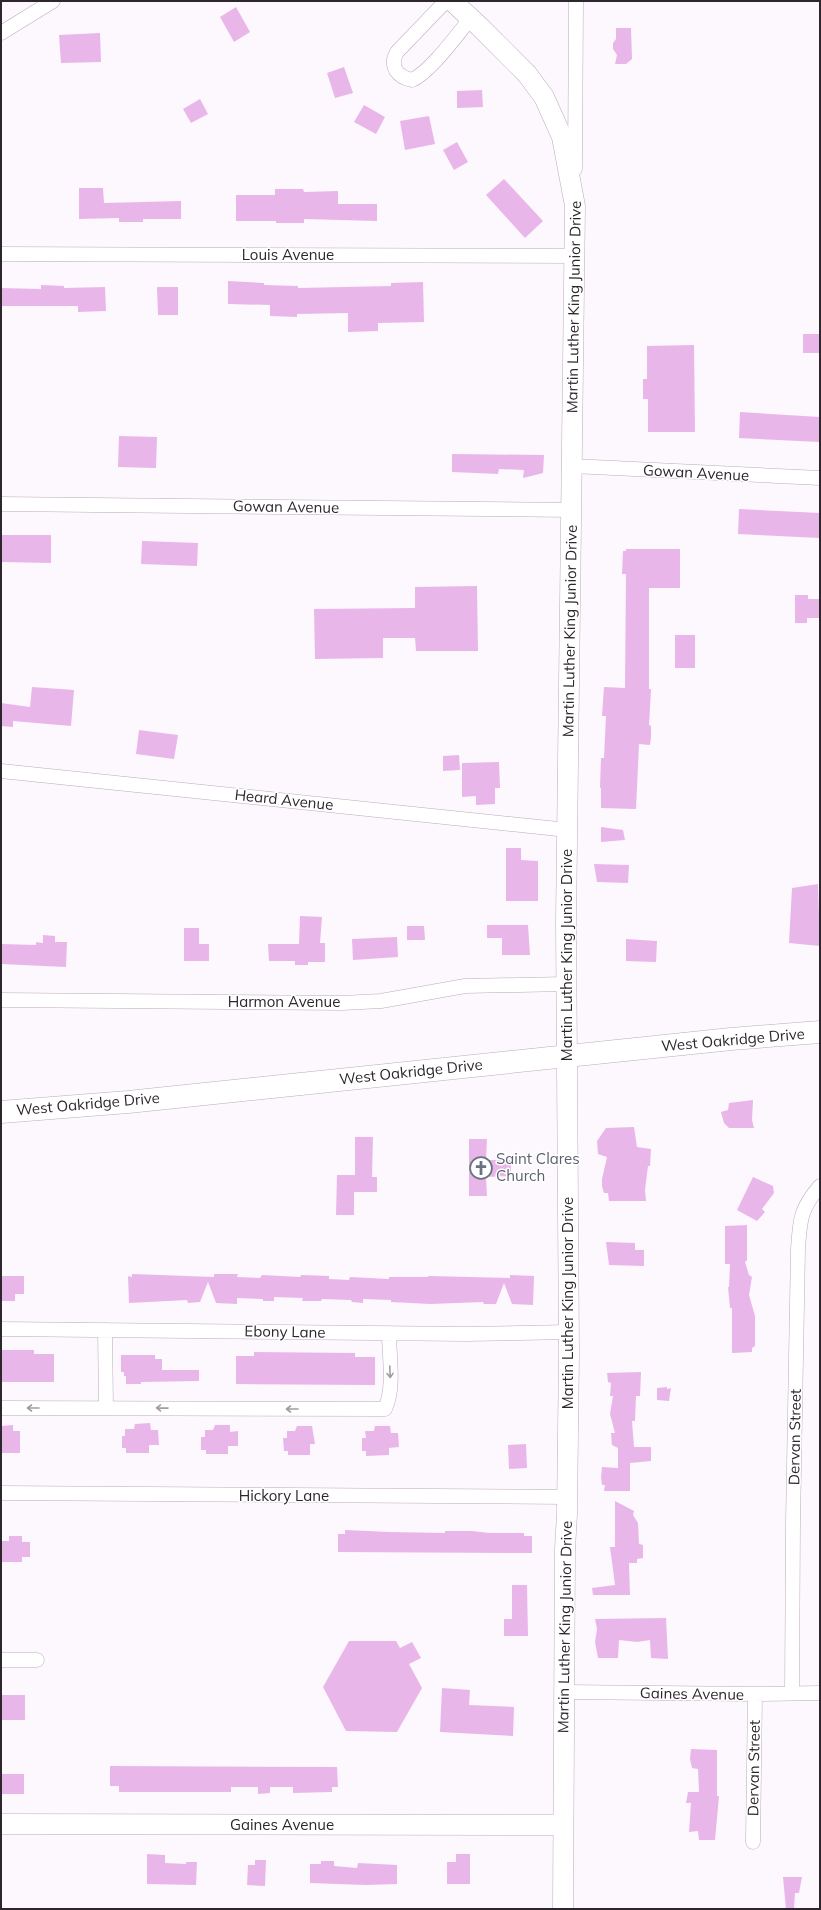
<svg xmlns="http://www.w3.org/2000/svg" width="821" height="1910" font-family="Mulish,sans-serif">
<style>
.building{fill:#e9b6ea}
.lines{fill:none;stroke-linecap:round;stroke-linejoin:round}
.street-casing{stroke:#bbacbb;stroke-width:15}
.secondary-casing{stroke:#bbacbb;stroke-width:21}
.primary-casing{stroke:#bbacbb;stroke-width:23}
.street{stroke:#fff;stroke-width:14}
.secondary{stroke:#fff;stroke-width:20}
.primary{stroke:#fff;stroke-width:22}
.oneway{stroke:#a09ea0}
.labels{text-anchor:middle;stroke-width:3;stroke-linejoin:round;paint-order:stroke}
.street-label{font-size:15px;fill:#2d272d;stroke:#fff}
.worship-label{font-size:15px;fill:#5b616d;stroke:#fff;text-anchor:start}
</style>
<rect width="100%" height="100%" fill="#fdf7fe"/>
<!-- building -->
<path class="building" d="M236,7l14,25 -16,10 -14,-25z
M616,28h15l1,31 -6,5h-11l2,-9 -4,-6v-6l3,-4z
M100,33l1,29 -40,1 -2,-28z
M344,67l9,26 -18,5 -8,-25z
M482,90l1,17 -26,1v-17z
M200,99l8,15 -17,9 -8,-14z
M364,105l21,12 -9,17 -22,-12z
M429,116l6,28 -30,6 -5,-29z
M457,142l11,20 -14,8 -11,-20z
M504,179l39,42 -18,17 -39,-43z
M79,188h24l1,15 77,-2v18h-38v3h-24v-4l-40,1z
M275,189h28l1,3 34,-1v13h39v17l-73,-2v4h-28v-2h-40v-26h39z
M228,281l36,2v2l34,1v2l93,-2v-3l32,-1 1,40 -46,1v8l-30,1v-19l-51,1v3l-27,-1v-11l-42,-1z
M41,285l23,1v2l41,-1 1,24 -28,1v-6h-77v-18l40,1z
M157,287h21v28h-20z
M803,334h17v19h-17z
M694,345l1,87h-47v-33h-5v-20h4v-33z
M740,412l80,5v25l-81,-4z
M119,436l38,1 -1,31 -38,-1z
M452,454l92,1 -1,18 -20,5 1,-8 -25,-1 -1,5 -46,-2z
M739,509l81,4v25l-82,-4z
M1,535h50v28l-50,-1z
M142,541l56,2 -1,23 -56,-2z
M626,549h54v39h-31v101h2l-2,36 2,1v11l-1,8 -11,-1 -3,65 -35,-1v-20h-1l1,-30h3l2,-42h-4l2,-29 21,1 1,-114h-4l1,-23h3z
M477,586l1,65h-62l-1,-13h-32v20l-68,1 -1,-50 101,-1v-21z
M795,595h13v4h12v19h-13v5h-12z
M675,635h20v33h-20z
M32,687l42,3 -3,36 -58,-5v6l-12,-1v-23l29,4z
M139,730l39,5 -4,24 -38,-5z
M459,755l1,15 -17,1v-15z
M499,762l1,26h-5v16l-19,1v-9l-14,1v-34z
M601,827l22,3 2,10 -24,2z
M506,848h15v12l17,1v40h-32z
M594,864l35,1 -1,18 -31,-1z
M818,884l2,62 -31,-3 3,-55z
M300,916l22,1 -2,26h5v19h-17v3h-13v-4h-26l-1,-17h31z
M487,925h41l2,30h-28v-17h-15z
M407,926h17l1,14h-18z
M184,928h15v16h10v17h-25z
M43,935l12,1v6h12l-1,25 -65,-3v-20l35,1v-3l7,1z
M397,937l1,20 -45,3 -1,-21z
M626,939l31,2 -1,21 -30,-1z
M753,1100l-1,20 2,8h-25l-5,-5 -3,-11 7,-2 1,-7z
M634,1127l3,20 14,2 -1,17h-2l-3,24 1,11h-37l-1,-8h-4l-2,-7v-7l5,-22 -9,-3 -1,-13 9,-13z
M355,1137h18l-1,40h5v15h-23v23h-18l1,-40h18z
M469,1139h18l-1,21h25v16l-25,1 1,19h-18z
M753,1177l20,9 1,7 -12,16 3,3 -8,9 -20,-11z
M747,1225v35l-2,2 4,13 3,2 -3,18 6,21v30l-3,2v4l-20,1v-45h-2l-2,-21h1l1,-23h-5v-38z
M606,1242l29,1v7h9v16l-35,-1z
M132,1274l82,3v-3h24l-1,3 23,1 2,-3 38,2 1,-2 28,1v3l20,1 1,-3 39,2v-2h39v-1l82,2v-3l24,1 -1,29 -21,-1 -8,-21 -8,21h-12l-1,-2 -53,2 -39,-2v-2l-28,-1v4l-11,-1 -1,-2 -29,-1 -1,2h-19l1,-3 -29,-1v4h-11v-2l-26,-1v6l-21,-1 -8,-21 -8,20 -12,1 -1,-3 -58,3 -1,-27 4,1z
M1,1276h23v18h-9v7h-14z
M1,1350h33v4h20v28h-53z
M254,1352l101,1v4h20v28l-139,-1v-28h18z
M121,1355h34v4h7v11h37v11l-58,1v2h-15v-8h-2v-4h-3z
M641,1372l-1,24h-4l-1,25h-3l2,26h17v14l-21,2v28h-26l1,-6h-3l-1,-8 1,-10 16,1v-20l-6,-3 -1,-12h4l-5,-19 3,-18h-3l1,-13 -3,-1 -1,-9z
M667,1387v2l4,-1 -2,13 -12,-1v-12z
M150,1423l1,7h7l1,15h-10v8h-23v-5h-4v-12h3v-7h9l1,-5z
M13,1425v6h7v22h-19v-27z
M215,1425h15v7l8,-1v15h-10v8h-22v-4h-5v-13h4v-7h8z
M297,1426h15l3,18h-5v11h-22v-4h-4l-1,-13h4v-7h8z
M375,1426h15l1,7h7l1,14 -10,1v7l-23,1v-5h-4v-13h4l-1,-7h9z
M526,1444l1,24 -18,1 -1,-24z
M615,1501l19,10 -1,4 5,8 1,21 4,1v13l-6,1v4h-8l1,32h-37l-1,-7 23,-3 -5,-38h5z
M345,1530l44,2 56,1v-2h27l17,2h35v3h8v17l-194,-1v-18h7z
M9,1536h13v6h8v15h-8v5h-21v-21h8z
M512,1585h15l1,51h-24v-17h8z
M666,1618l2,41 -17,-1 -1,-18 -13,2 -18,-2 -1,18h-20l-3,-16 2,-13 -2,-10z
M349,1641h47l4,7 12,-6 9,16 -12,6 13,24 -25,44 -51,-1 -23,-44z
M442,1688l28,2 -1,15 45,2 -1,29 -73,-4z
M1,1695h24v25h-24z
M691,1749l26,1v46h2l-4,44h-16l-1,-9 -9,1 2,-29h-5l2,-11h11l-1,-23 -6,-1 -2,-9z
M110,1766l227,1 1,20h-6v5l-39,1v-6h-23v6l-12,1v-7h-27v5h-112v-6h-9z
M1,1774h23v20h-23z
M147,1854l18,1v8l21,1v-2h11l-1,23 -49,-1z
M456,1854h14v30h-23v-22h9z
M255,1860h11l-1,26 -18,-1 1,-20h7z
M321,1861h13v5l23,2 1,-5 39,2v19l-31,1 -56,-2v-19h11z
M783,1877h19l-3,16h-4l-1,16h-8z"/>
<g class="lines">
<!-- street casing -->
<g class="street-casing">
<path id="street" d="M446,1l-49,51c-8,14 0,25 15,28 18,-8 45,-45 58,-61
M1,33l52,-32
M575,169l1,-168
M1,254l573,2
M572,466l248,12
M1,504l570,6
M1,771l567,59
M1,1000l341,3 39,-2 84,-15 101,-2
M1,1329l465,5 103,-2
M105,1330l1,78
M1,1408l384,1c10,-22 4,-53 4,-76
M1,1493l566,4
M1,1660h36
M564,1692l191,2 65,-1
M792,1693l1,-171 5,-273c2,-29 2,-40 22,-63
M753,1842l2,-148"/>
</g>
<!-- secondary casing -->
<g class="secondary-casing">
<path id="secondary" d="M452,1l28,26 47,47 17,23 18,40 13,69 -9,716 3,431 -2,161 -2,35 -2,360
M1,1824l562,1"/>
</g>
<!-- primary casing -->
<g class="primary-casing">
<path id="primary" d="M1,1112l127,-10 603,-63 89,-7"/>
</g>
<!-- street -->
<use href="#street" class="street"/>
<!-- secondary -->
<use href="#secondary" class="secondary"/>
<!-- primary -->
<use href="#primary" class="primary"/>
</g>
<!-- one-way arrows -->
<defs><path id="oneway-shaft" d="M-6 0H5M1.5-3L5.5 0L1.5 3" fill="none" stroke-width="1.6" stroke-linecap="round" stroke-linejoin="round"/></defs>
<g class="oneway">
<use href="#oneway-shaft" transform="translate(390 1372) rotate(88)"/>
<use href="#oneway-shaft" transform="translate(33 1408) rotate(-180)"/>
<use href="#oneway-shaft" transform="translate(162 1408) rotate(-179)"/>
<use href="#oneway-shaft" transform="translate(292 1409) rotate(-180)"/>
</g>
<!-- icons -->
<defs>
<g id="church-ring" transform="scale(1.15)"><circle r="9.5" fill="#fff" stroke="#6b7280" stroke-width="1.5"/><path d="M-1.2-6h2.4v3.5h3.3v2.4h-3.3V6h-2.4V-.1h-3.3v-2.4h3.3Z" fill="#6b7280"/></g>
</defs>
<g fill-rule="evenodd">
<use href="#church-ring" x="481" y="1168"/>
</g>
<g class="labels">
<!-- street labels -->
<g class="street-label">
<text x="288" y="260">Louis Avenue</text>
<text transform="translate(574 307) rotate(-89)" y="5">Martin Luther King Junior Drive</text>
<text transform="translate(696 473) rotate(3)" y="5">Gowan Avenue</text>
<text transform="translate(286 507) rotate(1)" y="5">Gowan Avenue</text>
<text transform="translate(570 631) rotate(-89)" y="5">Martin Luther King Junior Drive</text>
<text transform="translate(284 800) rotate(6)" y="5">Heard Avenue</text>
<text transform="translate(567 955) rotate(-90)" y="5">Martin Luther King Junior Drive</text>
<text x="284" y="1007">Harmon Avenue</text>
<text transform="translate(733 1040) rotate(-5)" y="5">West Oakridge Drive</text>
<text transform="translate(411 1072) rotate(-6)" y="5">West Oakridge Drive</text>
<text transform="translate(88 1104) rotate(-5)" y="5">West Oakridge Drive</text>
<text transform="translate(568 1303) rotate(-90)" y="5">Martin Luther King Junior Drive</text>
<text transform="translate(285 1332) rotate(1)" y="5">Ebony Lane</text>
<text transform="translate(795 1437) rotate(-89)" y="5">Dervan Street</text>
<text x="284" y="1501">Hickory Lane</text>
<text transform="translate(565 1627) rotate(-89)" y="5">Martin Luther King Junior Drive</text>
<text transform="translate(692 1694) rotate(1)" y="5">Gaines Avenue</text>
<text transform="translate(754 1768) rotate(-89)" y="5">Dervan Street</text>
<text x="282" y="1830">Gaines Avenue</text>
</g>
<!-- worship labels -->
<g class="worship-label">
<text x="496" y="1164">Saint Clares<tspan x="496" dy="17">Church</tspan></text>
</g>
</g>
<!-- border -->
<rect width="821" height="1910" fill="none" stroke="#2d272d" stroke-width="4"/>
</svg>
